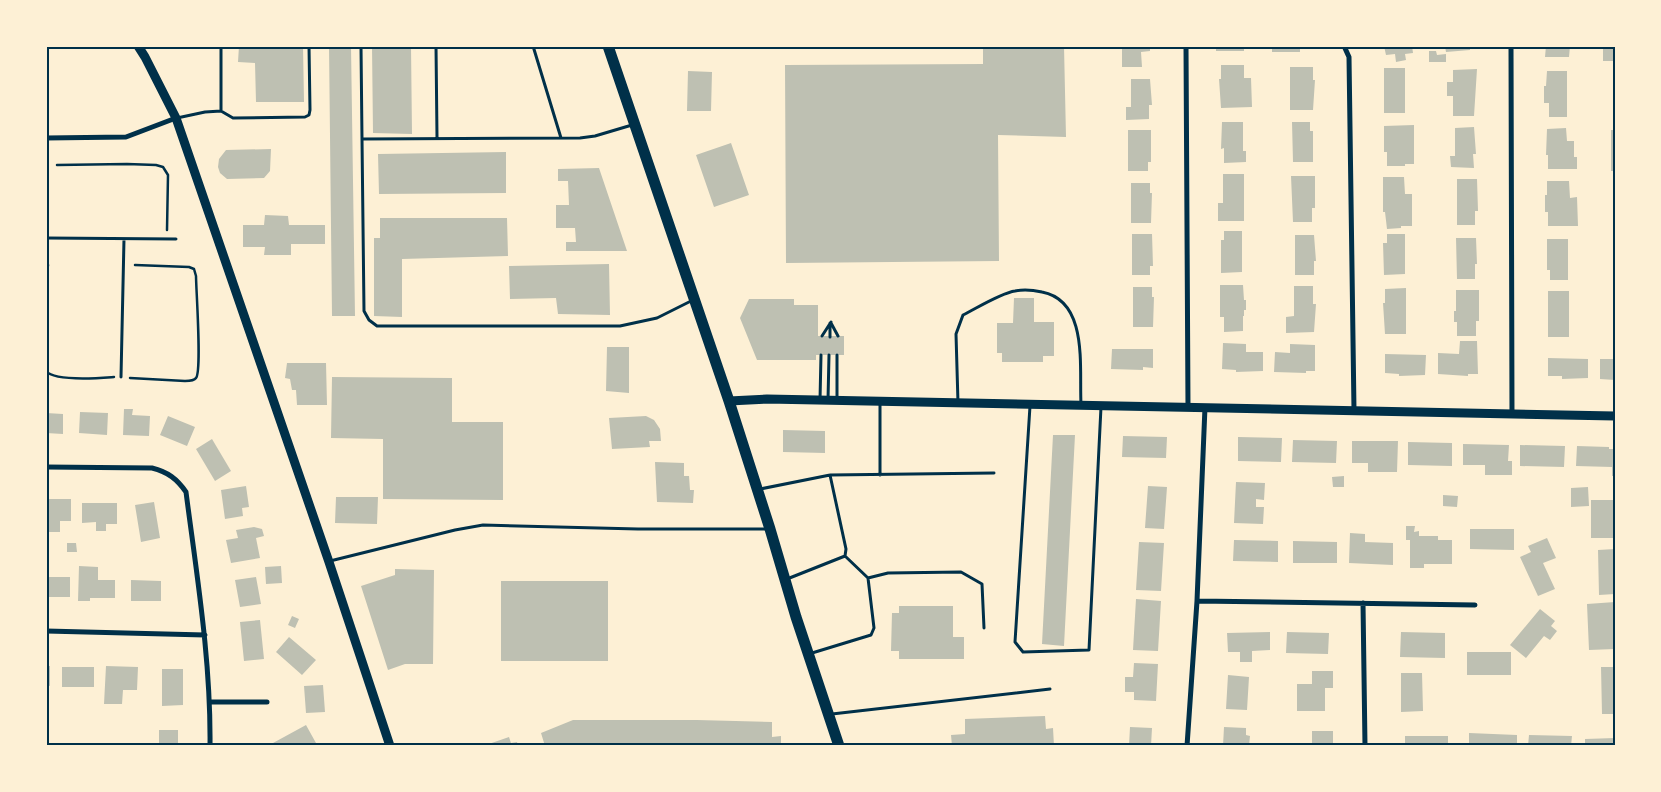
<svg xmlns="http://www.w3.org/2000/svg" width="1661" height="792" font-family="'Work Sans',sans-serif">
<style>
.building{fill:#bec0b2}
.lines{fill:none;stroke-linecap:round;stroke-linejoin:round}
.path{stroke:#003049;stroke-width:2.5}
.service{stroke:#003049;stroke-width:3}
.minor{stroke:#003049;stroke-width:5}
.tertiary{stroke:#003049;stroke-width:9}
.primary{stroke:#003049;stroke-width:11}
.neatline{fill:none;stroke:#003049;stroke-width:2}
</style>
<rect width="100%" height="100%" fill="#fdf0d5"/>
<!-- building -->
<path class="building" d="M239,46h64l1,56h-48l-1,-39 -17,-1z
M329,46h22l4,270h-23z
M372,46h39l1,88 -39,-1z
M985,46h79l2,91 -68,-2 1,126 -213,2 -1,-198 198,-1v-16z
M1122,46h28v5l-9,1 1,15h-20z
M1216,46h28v5h-28z
M1272,46h28v6h-28z
M1384,46h28l1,7 -8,1 1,6 -10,2 -1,-8 -9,1z
M1445,46h25v4l-24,2z
M1546,46h24l-1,11h-24z
M1603,46h12v15h-12z
M1429,51h7l1,4 9,-1v8h-17z
M1221,65h23v13h7l1,29 -31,1 -2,-29h2z
M1290,67h23v13h2l-2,30h-23z
M1384,68h21v45h-21z
M1477,69l-3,47h-21v-20h-6v-14h6v-12z
M688,71l24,1 -1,39h-24z
M1547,71h20v46h-18v-14h-5v-17h2z
M1131,79h19l2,26h-3v14l-23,1v-13h5z
M1222,122h21v29h3v11l-22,1v-15l-3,1z
M1292,122h18v9h3v31h-20z
M1414,125v39h-9v2h-18v-14h-3v-26z
M1474,127l2,27h-3l1,14 -23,-1 -1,-11h5v-28z
M1566,128l1,13h7v16h3v12h-29v-14h-2l1,-26z
M1128,130h23v32h-3v9h-20z
M1611,130h4v41h-4z
M731,143l18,52 -35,12 -18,-52z
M271,149l-1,22 -6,7 -37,1 -7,-6 -2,-6 1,-8 7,-9z
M506,152v41l-127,1 -1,-40z
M599,168l28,83h-61v-9h10l-1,-14h-19v-23h13l-1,-24h-10v-12z
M1223,174h21v47h-26v-18h5z
M1291,176h24v32h-3v14h-19z
M1383,177h21l1,17h7v32h-11v2l-14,1 -2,-17h-2z
M1457,179h20l1,32h-3v14h-18z
M1547,181h22l1,17 7,-1 1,29h-30v-14h-3v-17h2z
M1131,183h19v10h2l-1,30h-20z
M265,215l23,1 1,9h36v19h-34v11h-27l1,-8h-22v-22h21z
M380,218h127l1,38 -106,3v58l-28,-1v-78h6z
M1224,231h18v41l-21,1v-33h3z
M1132,234h20l1,32h-3v9h-18z
M1387,234h18v40l-21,1 -1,-32h4z
M1295,235h19l2,26h-2v14h-19z
M1456,238h20l1,26h-2v15h-18z
M1547,239h21v41h-18v-10h-3z
M609,264l1,51 -52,-1 -2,-16 -46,1 -1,-33z
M1220,285h23l1,15h2v10h-2v6h-1v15l-19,1v-15h-4z
M1294,286h19v18h3l-2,28 -28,1v-16l8,-1z
M1133,287h19v10h2l-1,30h-20z
M1406,288v46h-21l-2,-31h2v-14z
M1456,290h23v31h-3v15h-19v-14h-3v-11h2z
M1548,291h21v46h-21z
M1014,298h20v24h20v34h-11v6h-41v-9h-5v-30h16z
M749,299h45v6h24v31h26v19h-28v5h-59l-17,-42z
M1460,341h17l1,33h-10v2l-30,-2v-21l21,1z
M1223,343l23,1v8h17v19l-27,1v-2l-14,-1z
M1290,344l25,1v26h-9v2l-32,-1 1,-20 15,1z
M607,347h22v46l-23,-2z
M1112,349h41v19l-10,-1v3l-32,-1z
M1385,354l41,1 -1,20 -26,1v-2l-14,-1z
M1548,358l40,1v19l-26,1v-3h-14z
M1600,359h15v21l-15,-1z
M287,363h39l1,42h-30l-1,-15h-4l-2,-11 -5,-1z
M332,377l120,1v44h51v78l-120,-1v-60l-52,-1z
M124,409h9l-1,6 18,1 -1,20 -26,-1z
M80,412l28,1 -1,22 -28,-2z
M46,413l17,1v20l-17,-1z
M168,416l27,11 -8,19 -27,-11z
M646,416l8,4 6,9 1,12h-12l1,6 -38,2 -3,-31z
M783,430l42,1v22l-42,-1z
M1053,435h22l-11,211 -22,-2z
M1123,436l44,1 -1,21 -44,-1z
M1238,437l44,1 -1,24 -43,-1z
M212,439l19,32 -16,10 -19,-32z
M1293,440l44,1 -1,22 -44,-1z
M1352,441h46l-1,31h-29v-9h-16z
M1408,442l44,1v23l-44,-1z
M1463,444l46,1 -1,16h4v14h-27v-10h-22z
M1520,445l45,1 -1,21 -44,-1z
M1577,446l32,1v2h6v27h-3v-9l-36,-1z
M655,462l29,1v13h5l1,14h4l-1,13 -36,-1z
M1344,476v11h-11l-1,-10z
M1236,482l29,1 -1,17 -8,-1v8h8l-1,17 -29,-1z
M246,486l3,21 -7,1 1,8 -18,3 -4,-29z
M1148,486l19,1 -3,42 -19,-1z
M1588,487l1,19 -18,1v-19z
M1443,495l15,1 -1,11 -14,-1z
M336,497h42l-1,27 -42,-1z
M46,499h25v22h-11v11h-14z
M1591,500h24v38h-24z
M154,502l6,36 -19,4 -6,-37z
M82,503h35v21h-11v7h-10v-9l-14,1z
M1406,526h9l-1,6 5,-1v5h19v4h14v24h-28v4h-14v-28h-4z
M254,527l8,2 2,7 -8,2 4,20 -29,5 -5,-23 12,-2 -2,-8z
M1470,529h44v21l-44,-1z
M1350,533l15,1v8l28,1v22l-44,-2z
M1547,538l9,20 -13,5 12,26 -17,7 -18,-39 11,-5 -3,-6z
M1234,540l44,1v21l-45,-1z
M1293,541l44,1v21h-44z
M1139,542l25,1 -3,48 -25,-1z
M67,543h9l1,9h-10z
M1615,549v45l-16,1 -1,-45z
M79,566l19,1v13h17v18h-25v3h-12z
M281,566l1,17 -16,1 -1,-17z
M395,569l39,1 -1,94h-28l-17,6 -27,-84 34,-11z
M46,577h24v20h-24z
M256,577l5,27 -21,3 -5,-27z
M131,580l30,1v20h-30z
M501,581h107v80h-107z
M1136,599l25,2 -3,50 -25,-1z
M1615,602v47l-26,1 -2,-46z
M899,606h54v31h11v22h-65v-8h-8l1,-38h7z
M1540,609l15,12 -4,5 6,5 -7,9 -6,-4 -18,22 -16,-13z
M292,616l7,3 -4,9 -7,-3z
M260,620l4,39 -20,2 -4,-39z
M1270,632v18l-18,1v11h-12v-10h-12l-1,-19z
M1287,632l42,1 -1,21 -42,-1z
M1401,632l44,1v25l-45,-1z
M289,637l27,23 -14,15 -26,-23z
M1467,652h44v23h-44z
M1134,663l24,1 -2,37 -22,-1v-8h-9v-15h8z
M46,666h4v20l-4,-1z
M106,666l32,1 -1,23h-14l-1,14h-18z
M62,667h32v20h-32z
M1601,667h14v47h-13z
M162,669h21v36l-21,1z
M1312,671h21v17h-8v23h-28v-27h15z
M1401,673h21l1,38 -22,1z
M1228,675l21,2 -2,33 -21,-1z
M323,685l2,27 -19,1 -2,-27z
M1045,716l1,13 7,-1 1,18h-102l-1,-11 14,-1v-15z
M573,720h124l75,2v15l9,-1v10h-236l-4,-13z
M306,725l10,18 -5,3h-36l-2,-3z
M1130,727l22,1 -1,18h-22z
M1224,727l22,1v7l4,1 -1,10h-26z
M159,730h19v16h-19z
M1312,731h21v15h-21z
M1469,733l48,2v11h-48z
M1529,735l43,1 -1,10h-43z
M1405,736h43v10h-43z
M509,737l2,6 6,-1 1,4h-35z
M1615,738v8h-30v-7z"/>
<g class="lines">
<!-- path -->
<path class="path" d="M57,165l70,-1 29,1 7,2 5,8 -1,55
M46,279l2,-14
M46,371c9,11 54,7 68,6
M130,378l55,3c4,0 9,0 11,-3 6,-7 0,-89 0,-102l-2,-7 -5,-2 -54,-2"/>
<!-- service -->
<path class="service" d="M361,46l1,93
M436,46l1,91
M533,46l28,92
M221,111v-65
M177,118l28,-6 16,-1 12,7 72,-1 4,-2 1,-5 -1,-64
M632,125l-37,11 -15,2 -218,1 2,172 5,9 8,6h243l37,-8 34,-17
M46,238l130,1
M831,323l7,13
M822,336l9,-14
M830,337v-14
M121,377l3,-138
M820,400l1,-45
M828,400l1,-45
M837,400v-45
M880,403v72
M958,403l-2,-69 7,-19c14,-7 38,-22 52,-24 9,-2 18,-1 27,1 47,9 37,76 39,112
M1030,406l-15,236 8,10 66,-2 12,-243
M760,489l70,-14 164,-2
M330,561l125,-31 28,-5 155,4h129
M868,578l20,-5 73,-1 21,12 2,44
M787,579l58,-23 1,-7 -16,-74
M812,653l59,-18 3,-7 -6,-50 -23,-22
M832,714l218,-25"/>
<!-- minor -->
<path class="minor" d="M1186,46l2,361
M1344,46l5,11 5,353
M1511,46l1,367
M46,138l80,-1 50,-19
M46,467l106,1c16,4 25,11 34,24 11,85 25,169 24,254
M1197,601l278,4
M1363,603l2,143
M46,631l159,4
M211,702h56
M1187,746l10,-145 8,-194"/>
<!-- tertiary -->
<path class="tertiary" d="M138,46l7,11 31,61 153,444 61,184
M729,401l38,-2 848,17"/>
<!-- primary -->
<path class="primary" d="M608,46l121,355 41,128 26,88 43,129"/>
</g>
<!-- border -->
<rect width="1661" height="792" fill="none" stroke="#fdf0d5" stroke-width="95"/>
<rect x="48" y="48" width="1566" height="696" class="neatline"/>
</svg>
